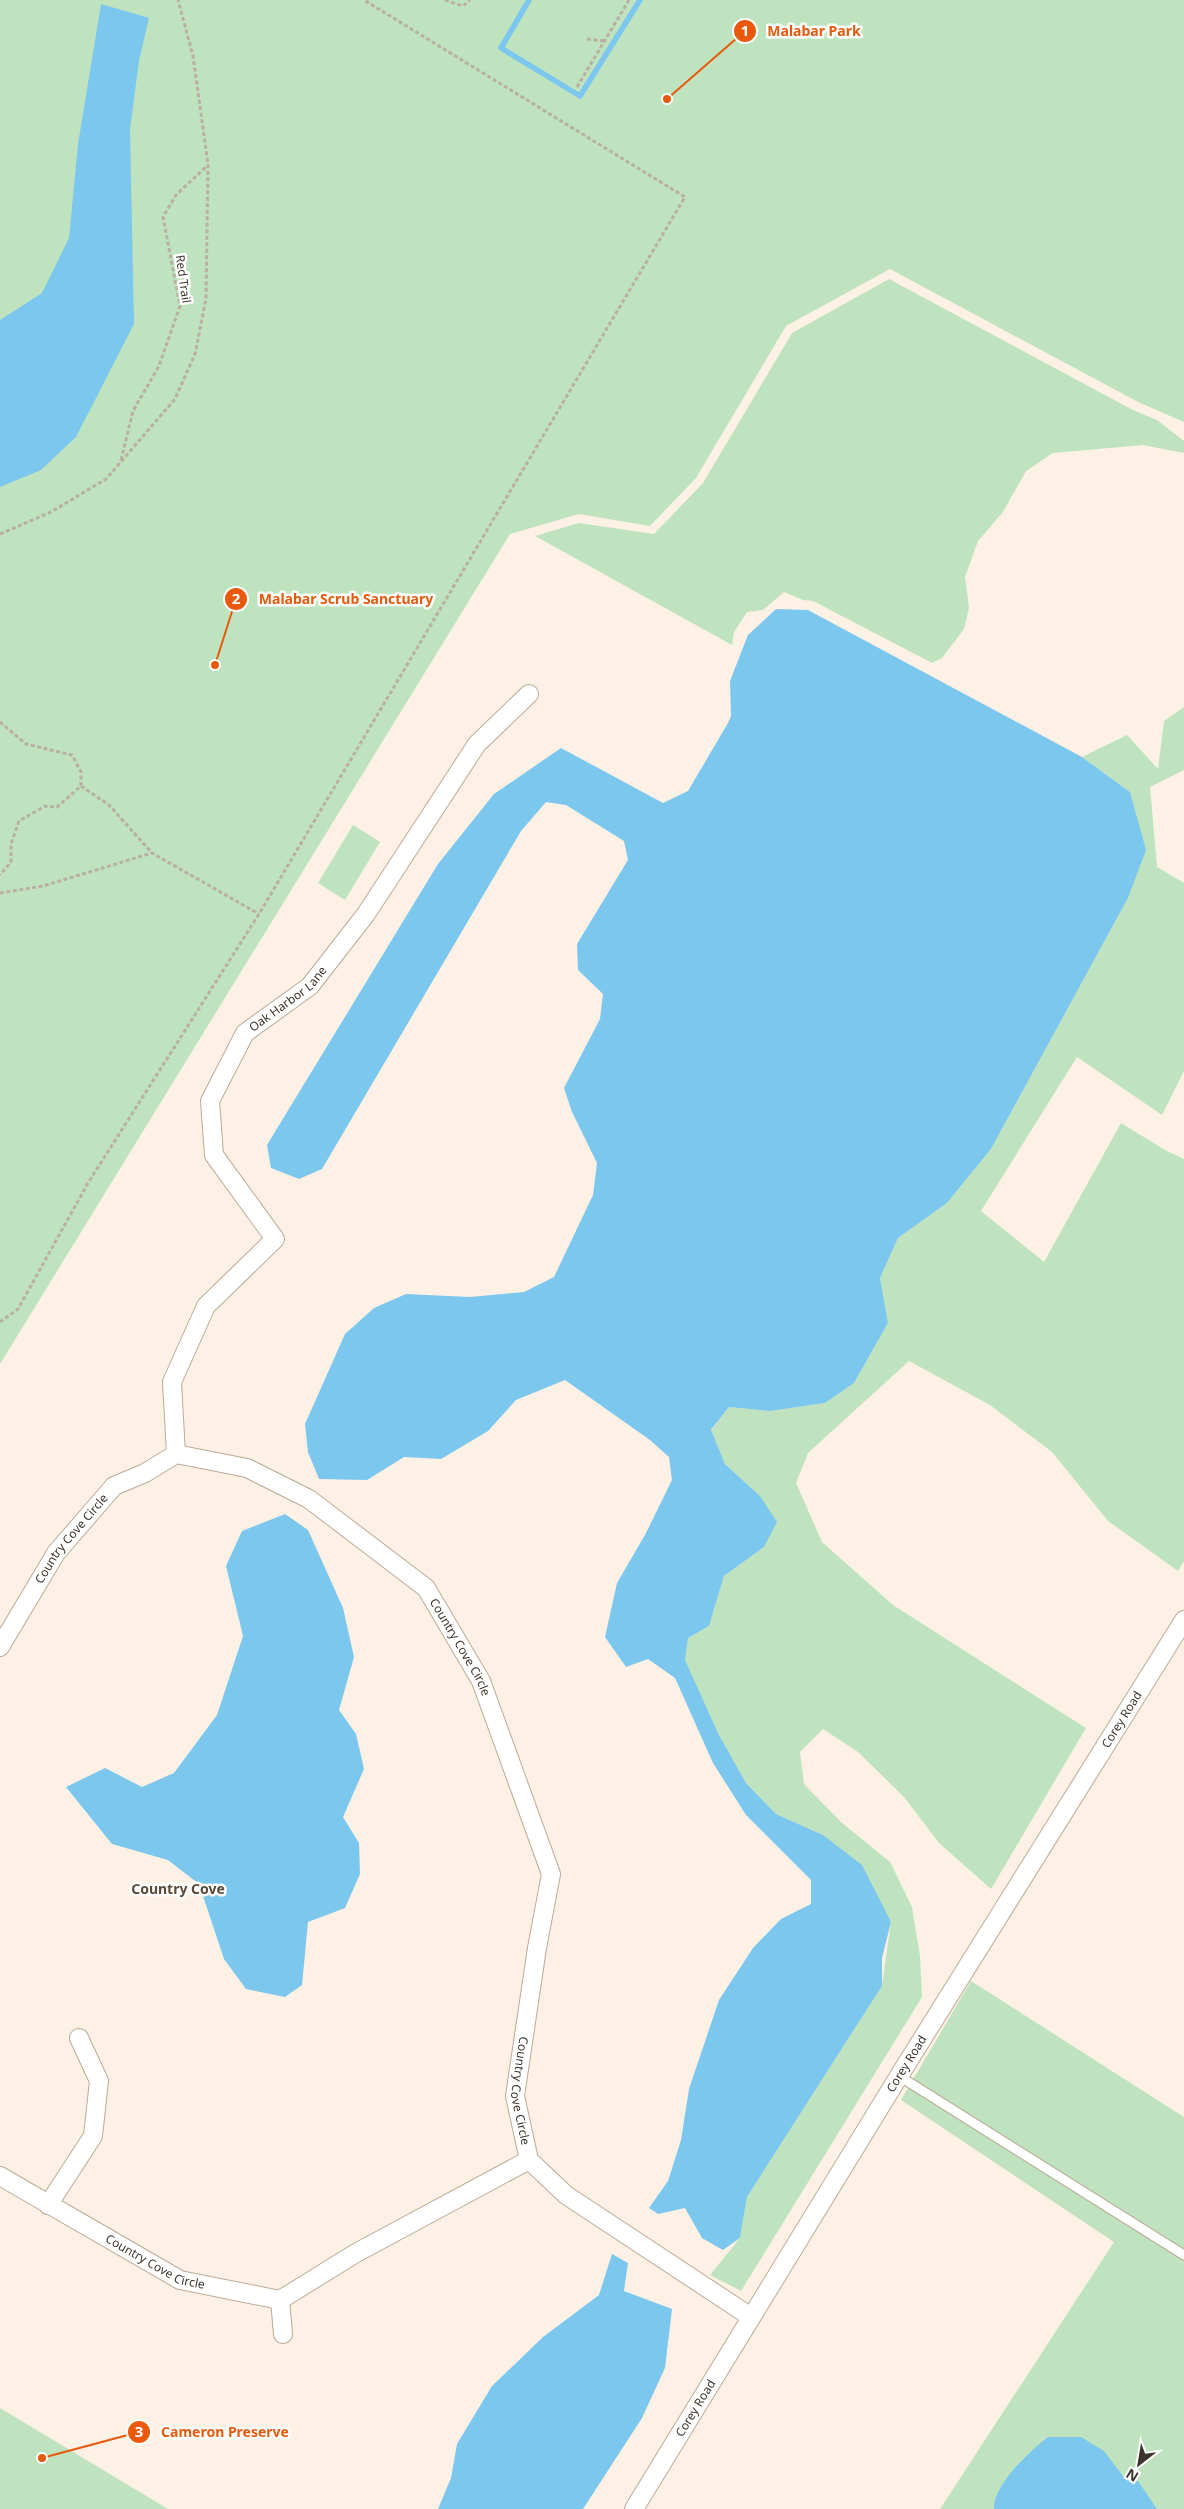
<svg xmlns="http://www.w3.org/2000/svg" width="1184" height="2509" font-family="'Noto Sans',sans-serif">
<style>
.green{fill:#bfe3bf}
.water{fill:#7cc7ed}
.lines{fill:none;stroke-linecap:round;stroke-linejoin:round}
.stream{stroke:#7cc7ed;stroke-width:5.5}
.service-casing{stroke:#bbaa96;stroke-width:11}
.minor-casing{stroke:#bbaa96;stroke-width:20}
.path{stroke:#b9afa4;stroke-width:3;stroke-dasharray:4 2.5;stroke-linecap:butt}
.service{stroke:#fff;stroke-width:9}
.minor{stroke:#fff;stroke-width:18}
.labels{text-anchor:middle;stroke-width:5;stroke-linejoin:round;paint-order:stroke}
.street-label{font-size:12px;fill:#3b342c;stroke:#fff}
.neighbourhood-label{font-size:14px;font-weight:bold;fill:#594a38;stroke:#fff}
.leader{fill:none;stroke:#e8590c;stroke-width:2}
.callout-dot{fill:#e8590c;stroke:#fff;stroke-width:2}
.mark-label{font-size:15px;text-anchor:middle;font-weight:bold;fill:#fff}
.callout-label{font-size:14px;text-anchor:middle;font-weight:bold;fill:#e8590c;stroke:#fff;stroke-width:5;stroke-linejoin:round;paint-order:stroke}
</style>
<rect width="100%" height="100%" fill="#fcf1e4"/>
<!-- green -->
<path class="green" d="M0,0h1184v422l-46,-20 -248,-133 -104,57 -90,152 -46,48 -71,-12 -69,20 -510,830z
M889,279l244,131 24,10 27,21v12l-41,-8 -90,8 -27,18 -23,41 -25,29 -13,36 4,31 -5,21 -22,29 -10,5 -119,-62 -10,-1 -19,-8 -21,18 -16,2 -13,20 -2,13 -197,-109 44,-13 75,11 49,-51 89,-150z
M1184,707v63l-34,17 7,80 27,16v188l-22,44 -85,-58 -96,154 63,51 77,-139 44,27 19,9v402l-6,10 -70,-50 -56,-69 -62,-47 -81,-44 -101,92 -12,30 26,59 71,63 193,123 -95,161 -52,-46 -35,-46 -46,-45 -35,-23 -23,23 4,32 37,38 49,40 22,45 8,49 2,41 -181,294 -31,-16 30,-37 7,-41 135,-211 9,-64 -68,-87 -47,-21 -30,-31 -28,-50 -34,-73 4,-22 21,-12 15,-50 40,-29 -4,-51 -35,-32 -14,-33 18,-24 41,4 55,-8 29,-20 34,-60 -8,-45 18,-40 49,-35 44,-54 137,-251 17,-48 -15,-58 -48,-35 45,-22 31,34 6,-48z
M353,825l27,17 -35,58 -27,-17z
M971,1981l213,136v392h-244l174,-267 -213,-142z
M0,2408l168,101h-168z"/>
<!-- water -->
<path class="water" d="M101,4l48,14 -10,43 -9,68 4,195 -58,113 -35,33 -41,17v-167l42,-27 27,-55 9,-94z
M776,609l32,1 274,147 48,35 16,58 -18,48 -137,251 -44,54 -49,35 -18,40 8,45 -34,60 -29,20 -55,8 -41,-4 -18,23 14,34 35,32 17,26 -13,25 -40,29 -15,50 -21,12 -3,22 33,73 28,50 30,31 47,21 39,30 29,57 -9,36v28l-135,211 -7,41 -17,12 -21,-12 -17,-30 -27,6 -9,-6 19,-27 13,-41 8,-51 30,-89 34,-52 28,-29 30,-15v-24l-65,-65 -33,-52 -38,-85 -27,-19 -22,8 -21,-30 12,-54 28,-48 27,-55 -3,-23 -19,-17 -85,-60 -49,20 -28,31 -47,28 -37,-2 -37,23 -48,-1 -11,-27 -3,-28 40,-90 29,-26 32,-14 64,3 54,-5 30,-15 39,-82 4,-32 -25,-51 -8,-24 36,-69 3,-25 -25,-24 -1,-26 51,-84 -4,-19 -58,-36 -20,-3 -25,29 -199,338 -23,10 -28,-11 -4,-23 171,-281 56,-70 67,-46 102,55 25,-12 40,-68 3,-7 -1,-35 18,-46z
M285,1514l23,16 35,78 11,49 -15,53 17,24 8,35 -21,48 16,26 1,31 -15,34 -37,14 -6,63 -17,12 -39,-8 -22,-30 -25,-75 -31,-24 -56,-16 -46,-57 39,-19 37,19 32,-14 43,-58 26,-79 -17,-70 16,-35z
M612,2254l16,9 -4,28 48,18 -7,59 -23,50 -59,91h-145l13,-31 6,-34 35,-58 51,-49 56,-42z
M1048,2437h33l23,14 22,29 12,1 19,28h-163c-1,-24 36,-58 54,-72z"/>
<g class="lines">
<!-- stream -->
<path class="stream" d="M529,0l-28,48 79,48 60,-96"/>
<!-- service casing -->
<g class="service-casing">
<path id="service" d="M899,2076l285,179"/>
</g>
<!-- minor casing -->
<g class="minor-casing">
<g id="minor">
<path id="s1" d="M176,1454l-4,-72 34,-76 69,-67 -61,-84 -4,-54 35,-68 65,-47 56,-72 111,-170 52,-50"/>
<path id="s2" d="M0,1647l56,-94 58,-67 31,-13 31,-19 71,14 62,31 117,89 55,93 70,193 -14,74 -22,148 14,64 37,35 185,122"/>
<path id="s3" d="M0,2176l180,104 100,20 76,-47 173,-93"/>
<path d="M48,2205l45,-69 6,-55 -20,-43"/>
<path d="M280,2300l3,34"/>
<path id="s4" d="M634,2509l265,-433 285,-456"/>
</g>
</g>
<!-- path -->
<path class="path" d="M445,0l18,6 7,-6
M587,39l18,2
M577,87l52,-87
M121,460l12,-49 26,-45 21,-60 -17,-89 13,-22 32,-30
M0,534l51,-22 55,-33 69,-80 20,-45 11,-55 2,-135 -15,-108 -15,-56
M0,722l26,22 46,11 9,17v14l-24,21 -12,-1 -26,15 -8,23v18l-11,13
M81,786l28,19 43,48
M0,893l43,-7 109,-33 107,61
M0,1322l18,-13 70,-126 171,-269 426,-717 -321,-197"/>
<!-- service -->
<use href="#service" class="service"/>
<!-- minor -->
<use href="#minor" class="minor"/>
</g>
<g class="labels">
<!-- street labels -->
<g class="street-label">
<text transform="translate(183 279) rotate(82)" y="4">Red Trail</text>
<text dy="4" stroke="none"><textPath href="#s1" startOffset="541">Oak Harbor Lane</textPath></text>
<text dy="4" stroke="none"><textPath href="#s2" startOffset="130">Country Cove Circle</textPath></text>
<text dy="4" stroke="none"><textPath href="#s2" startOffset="625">Country Cove Circle</textPath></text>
<text dy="4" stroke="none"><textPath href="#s4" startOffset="928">Corey Road</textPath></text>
<text dy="4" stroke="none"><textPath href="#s4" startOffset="522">Corey Road</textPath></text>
<text dy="4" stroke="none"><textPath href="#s2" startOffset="1090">Country Cove Circle</textPath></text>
<text dy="4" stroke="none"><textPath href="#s3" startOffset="178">Country Cove Circle</textPath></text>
<text dy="4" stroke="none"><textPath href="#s4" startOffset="118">Corey Road</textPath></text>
</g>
<!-- neighbourhood labels -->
<g class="neighbourhood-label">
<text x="178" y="1894">Country Cove</text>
</g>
</g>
<!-- callouts -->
<path class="leader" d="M667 99L745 31M215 665L236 599M42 2458L139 2432"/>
<g class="callout-dot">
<circle cx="667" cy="99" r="5"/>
<circle cx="215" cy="665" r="5"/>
<circle cx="42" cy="2458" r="5"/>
<circle cx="745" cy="31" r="12"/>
<circle cx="236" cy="599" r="12"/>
<circle cx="139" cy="2432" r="12"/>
</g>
<g class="mark-label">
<text x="745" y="36">1</text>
<text x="236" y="604">2</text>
<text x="139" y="2437">3</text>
</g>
<g class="callout-label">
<text x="814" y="36">Malabar Park</text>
<text x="346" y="604">Malabar Scrub Sanctuary</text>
<text x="225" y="2437">Cameron Preserve</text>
</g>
<!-- north arrow -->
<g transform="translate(1139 2464) rotate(211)" stroke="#ffffff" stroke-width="4" paint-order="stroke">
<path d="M0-4L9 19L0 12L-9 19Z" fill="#3b342c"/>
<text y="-8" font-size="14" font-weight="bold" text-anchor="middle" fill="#3b342c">N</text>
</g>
</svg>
